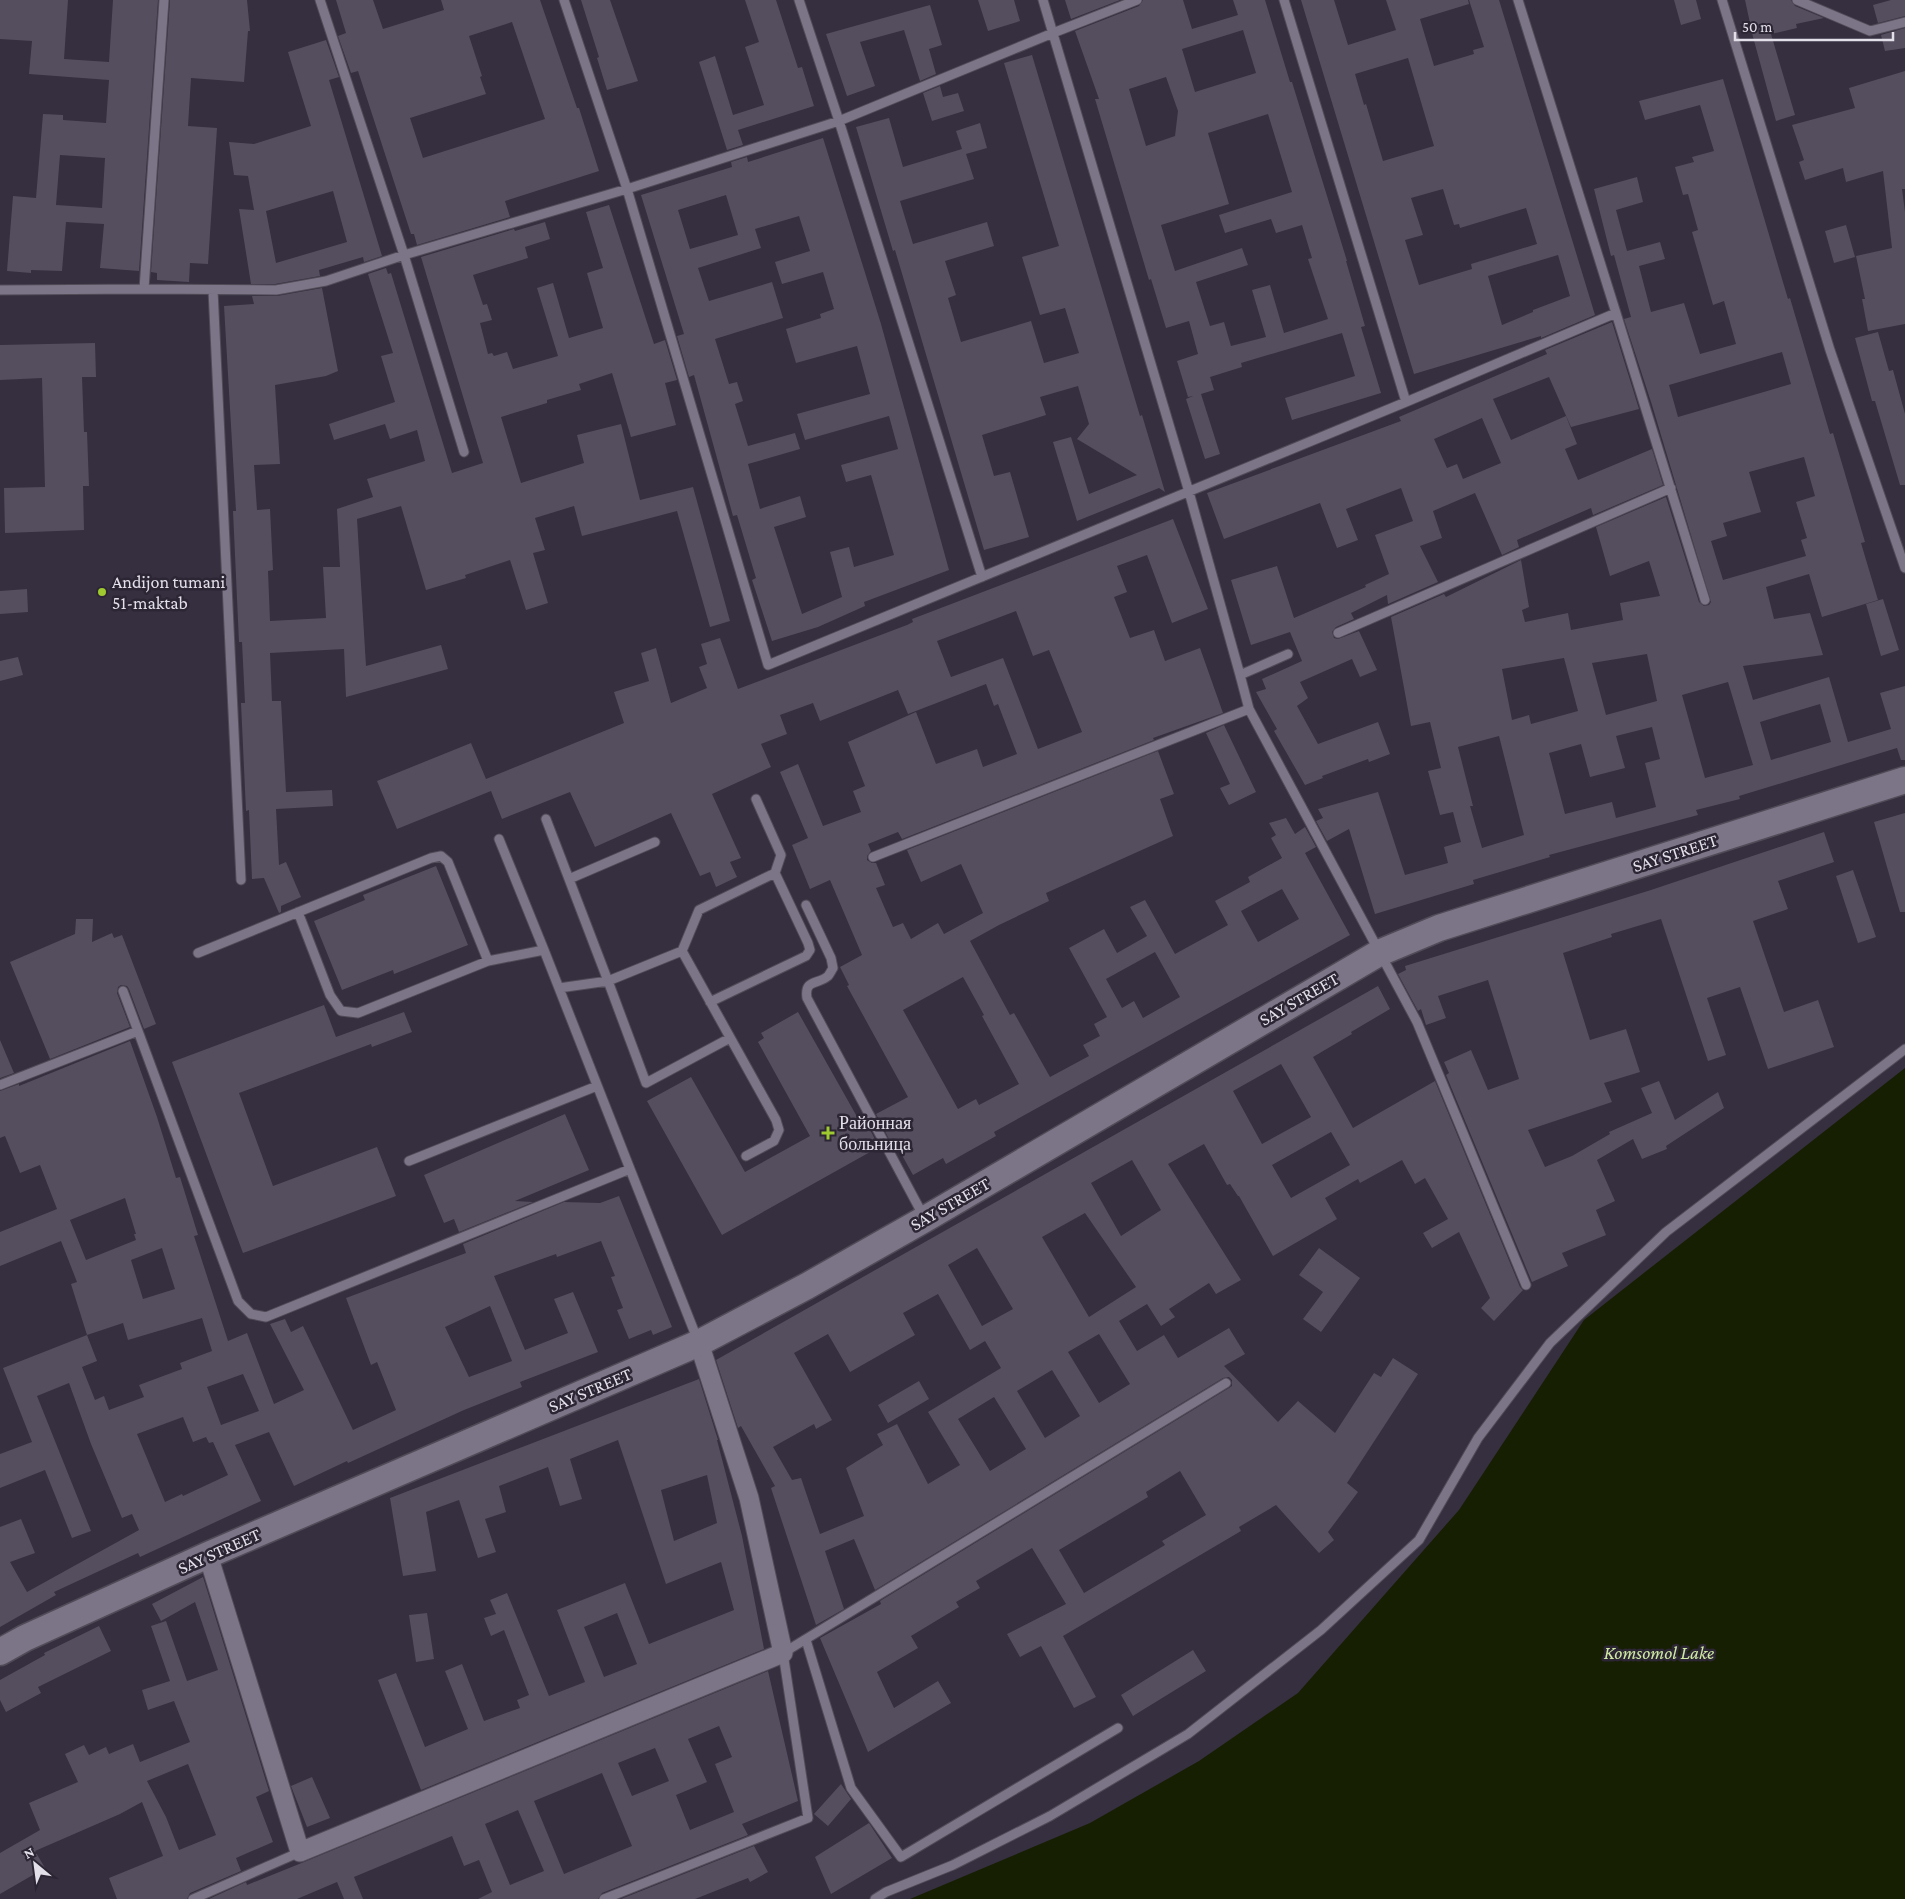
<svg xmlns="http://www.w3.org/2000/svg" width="1905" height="1899" font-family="'Crimson Pro',serif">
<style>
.water{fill:#161f01}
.building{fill:#554e5f;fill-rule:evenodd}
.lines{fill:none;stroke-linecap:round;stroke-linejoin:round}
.lane-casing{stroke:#514b58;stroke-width:11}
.street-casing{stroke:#514b58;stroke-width:21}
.secondary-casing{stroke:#514b58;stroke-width:29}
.lane{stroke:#7c7587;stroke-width:9}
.street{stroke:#7c7587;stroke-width:19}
.secondary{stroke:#7c7587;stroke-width:26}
.poi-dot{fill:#9eca2f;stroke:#2b2534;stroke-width:2}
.labels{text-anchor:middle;stroke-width:5;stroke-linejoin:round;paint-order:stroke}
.poi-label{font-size:18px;fill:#e4e0ea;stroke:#2b2534;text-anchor:start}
.street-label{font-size:18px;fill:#e4e0ea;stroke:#2b2534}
.water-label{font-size:19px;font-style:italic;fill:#d0eaa3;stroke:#2b2534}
</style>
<rect width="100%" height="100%" fill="#352f3f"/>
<!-- water -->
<path class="water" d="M1905,1068v831h-995l180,-76 109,-62 99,-68 161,-183 125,-190z"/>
<!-- building -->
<path class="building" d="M0,0h68l-4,59 45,3 4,-62h45l-19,271 -39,-3 4,-44 -38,-2 -4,49 -31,-1v3l-24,-2 6,-75 23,2 7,-84 20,1v5l43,3 3,-43 -80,-6 3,-33 -32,-2zM60,155l45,3 -3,50 -46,-3z
M170,0h77l3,31h-2l-4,51 -53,-4 -3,48 29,2 -9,136 -18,-1 -1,19 -32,-2v-7l-6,-1z
M336,0h37l10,29 61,-19 -3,-10h99l37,108h2l20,63 -94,30 5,16 -93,28 -3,-11h-3l-53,-163 -7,2 -13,-37 8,-3zM512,22l33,97 -122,39 -13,-40 76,-24 -6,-17 2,-1 -13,-40z
M581,0h29l28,81 -31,9 -10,-32 2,-1z
M745,0h31l22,68 4,-1 12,39 -76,24 5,15 -16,5 -28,-88 16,-6 18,59 31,-10 -19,-58 14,-5z
M978,0h36l6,21 -32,10z
M1065,0h55l-49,19z
M1143,0h40l9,29 46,-14 -5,-15h32l25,82h2l55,179h-1l19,65 -4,1 20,66 -89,27 -7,-22 70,-22 -13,-43 -101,30 1,4 -32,10 4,13 -13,4 19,60 -15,5 -19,-60 7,-3 -5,1 -11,-36 21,-7 -9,-33 -23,7 -15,-49 -2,1 -54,-181h4l-24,-68 64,-25zM1243,30l13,43 -61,19 -13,-43zM1166,77l12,34 -3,25 -29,10 -17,-57zM1268,114l24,78 -73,23 6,18 46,-14 5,14 26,-8 10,33 -4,1 20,60 -44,14 -14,-48 -18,5 14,47 -35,9 -7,-24 -14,4 -14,-44 52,-17 -6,-17 -67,23 -14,-46 68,-21 -21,-71z
M1301,0h33l14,45 48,-15 -10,-30h82l1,4 -49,15 14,47 40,-12 -1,-4 11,-3 -15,-47h30l96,315 -54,23v-2l-127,38zM1408,58l26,88 -51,15 -17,-57 -2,1 -9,-31zM1443,189l11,36 5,-1 1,4 66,-20 11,36 -66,20 1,5 -53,16 -14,-45 18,-5 -12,-37zM1558,255l12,41 -37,14v2l-31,13 -14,-49z
M1674,0h22l5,19 -20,6z
M1745,0h46l4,6 29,12 -28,6 1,4 -26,6 24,81 -19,6 -23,-84z
M1891,0h14v16l-27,7 -5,-18z
M930,5l12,40 -13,4 7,25 -16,7 -16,-51 -44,12 15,44 -28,10 -21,-62z
M1905,28v20l-20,3 -4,-16z
M326,40l13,37 -10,3 53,176 -18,6 -1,-5 -44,13 1,6 -45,8h-24l-12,-75 15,1 -6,-34 -14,-1 -5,-33 25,2 57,-18 -23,-74zM333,191l14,51 -71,21 -10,-52z
M1032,55l108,361 2,-1 23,77 -6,-4 -82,33 -24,-79 18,-5 18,57 48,-19 -60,-36 12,-15 -11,-38 -38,11 6,18 -64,20 12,41 16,-4 19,65 -45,13 -89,-300 -2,1 -37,-124 33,-9 14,49 59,-18 -6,-18 24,-8 7,25 -21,6 8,25 -74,22 13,43 74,-22 7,24 -49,15 11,34 -8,3 13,44 70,-21 13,42 35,-10 -14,-45 -25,7 -18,-58 37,-11 -55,-183z
M1905,71v118h-3l3,23v112l-37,7 -6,-32h3l-9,-43 36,-8 -9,-77 -37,11 -3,-14 -38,12 -6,-18 5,-2 -12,-35 63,-17 -6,-20z
M1723,79l65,220 2,-1 40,136 3,-1 32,109 -4,1 17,57 -56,17 -13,-43 -43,13 8,32 36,-6 13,42 -80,11 10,34 76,-23 19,65 43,-13 -11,-36 25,-7v74h-4l-4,-12 -158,48 1,3 -44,11 2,5 -149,40 1,2 -77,23 1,4 -99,30 -26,-85 -22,12 -11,-20 7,-3 -5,-9 60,-17 27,83 43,-12 -4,-16 17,-5 -8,-30 -13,3 -12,-44 13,-3 -11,-46 -19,4 -20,-109 53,-23 2,3 75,-37 8,47 -7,3 3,12 43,-9 3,17 52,-10 -3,-17 40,-7 -11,-35 -39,15 -14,-49 70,-30 33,105 5,4 5,-1 2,-3 -59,-197 -28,-86 7,-2 -17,-62 -3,1 -17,-67 43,-12 6,25 -27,8 11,41 33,-9 5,17 -26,7 12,46 33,-9 16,51 36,-10 -12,-43 -11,4 -21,-73 6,-2 -10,-36 -5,1 -8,-28 19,-5 -2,-5 22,-6 -14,-46 -55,15 -6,-19zM1782,352l9,32 -113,33 -9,-32zM1804,457l11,39 -19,6 11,36 -6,2 5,16 -83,24 -12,-39 16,-5 -4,-13 38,-11 -12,-40zM1647,654l10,47 -51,14 -14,-52zM1564,658l14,53 -47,13 -2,-9 -17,5 -10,-51zM1728,682l25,83 -48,13 -23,-83zM1820,704l11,38 -60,18 -11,-38zM1652,727l8,32 -15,4 11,44 -40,11 -4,-16 -47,12 -16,-61 32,-9 9,33 35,-9 -9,-32zM1499,736l25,99 -42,13 -12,-42h3l-15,-59z
M940,86l3,11 15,-4 6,18 -32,10 -9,-28z
M823,138l58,186 68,246 -85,32 1,4 -47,21 -46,14 -20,-61 4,-2 -19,-63 -4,1 -39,-141 -5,2 -12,-41 7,-2 -43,-139 91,-28 -1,-5 16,-5 1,5zM726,195l12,40 -48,14 -12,-39zM799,216l11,35 -35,11 7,22 41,-12 11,37 -14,5 1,4 -35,11 10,34 61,-17 13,48 -73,20 8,26 84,-24 9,33 -57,16 5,17 25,-7 23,80 -40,12 -5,-20 -19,5 12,45 -40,17 -28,-87 32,-10 -6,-21 -40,13 -12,-45 52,-15 -5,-16 -47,13 -13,-42 8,-3 -6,-19 -8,2 -14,-45 68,-21 -11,-36 -63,19 -11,-33 63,-20 -6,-19z
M609,205l45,139 11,-4 12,40 -12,3 11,42 -45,12 -19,-64 -33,11 2,6 -34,10v3l-46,14 20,66 63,-20 -7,-28 44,-11 19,76 53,-13 37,134 -20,6 -33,-116 -95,25 -8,-30 -39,12 10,32 -12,3 15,50 -22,7 -16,-50 -45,15 1,3 -40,12 -25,-84 -44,13 9,147 75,-21 7,24 -102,28 -2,-48 -74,4 2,48h9l5,91 46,-2 1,16 -57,3 3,56 7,-3 15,35 -20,9v6l-2,1 -15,-35 -12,1 -3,-69 -3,1 -5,-108h4l-3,-61h-3l-6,-131h3l-12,-205 30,-2 -2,-8h25l45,-8 16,83 -12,5 -51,9 5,79 -26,1 3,45 13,-1 3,61 -5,1 2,50 56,-3 -3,-51h17l-3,-58 36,-12 -6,-18 58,-18 -8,-31 -27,9 -5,-15 -51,16 -5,-16 66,-22 -14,-46 12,-3 -25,-79 18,-6 2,6 3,-1 61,200 31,-10 -62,-206 93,-28 1,2 30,-9 5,17 -25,8 3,11 -55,17 10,30 4,-1 5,16 -12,3 8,31 4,-1 2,3 13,-4 6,17 45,-13 -21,-68 16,-5 16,55 34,-10 -16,-55 16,-5 -17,-56z
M1846,225l9,32 -21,6 -9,-32z
M1612,322l27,87 -68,18 -22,-50 -56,22 18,41 55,-24 11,28 -12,5 13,31 74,-31 11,36 -70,30 -2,-7 -74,32 2,7 -17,8 -27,-62 -42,18 9,27 -22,8 18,36 -50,22 -1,-9 -36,18 3,6 -18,8 -4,5 2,6 4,1 21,-8 18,39 -17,7 -8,-18 -52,23 8,16 -11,8 21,38 60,-22 12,32 -21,8 -1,-3 -46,17 1,2 -18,7 -31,-54 3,-2 -21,-37 10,-3 -4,-10 40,-18 -12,-29 -39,13 -20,-65 46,-14 17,52 72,-31 -1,-2 24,-11 -14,-39 38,-14 -12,-33 -55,21 12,31 -21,8 -17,-45 -96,36 -17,-46 194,-72 -2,-4 148,-63 -2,-4zM1482,418l19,45 -38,16 -6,-15 -10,4 -13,-29z
M1878,332l11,39 4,-1 12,44v71h-5l-25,-84h-3l-17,-63z
M95,343l1,34h-14l2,55h3l2,54h-6l1,44 -79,3 -1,-45 41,-1 -3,-109 -42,2v-35z
M1173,519l35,90 -36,14 -25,-68 -30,11 10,26 -13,5 16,41 24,-8 11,31 35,-13 23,65 -70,25 1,2 -252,99 -4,-7 -30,12 3,7 -4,5v4l5,3h4l9,22 -9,3 17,39 10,-4 8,16 27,-16 6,11 39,-21 -22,-49 -40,18 -14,-32 251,-99 16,43 -14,5 13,37 -127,57 3,8 -50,24 -29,16 40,74 4,-2 36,64 39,-21 -6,-11 17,-9 -6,-12 13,-7 -38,-69 35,-19 13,24 30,-17 -17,-29 15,-7 30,54 53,-29 -13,-24 35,-19 -2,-5 34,-19 -11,-20 5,-3 -7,-12 17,-5 9,16 10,-7 11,20 -11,6 45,82 -356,197 2,4 -50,28 -3,-6 -30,17 -20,-36 -3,2 -14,-27 32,-17 -61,-111 2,-1 -9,-18 22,-12 -32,-75 -20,9 -18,-44 16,-7 -28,-66 18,-8 25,62 38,-14 -8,-21 12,-5 -17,-44 68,-30 20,52 41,-15 6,18 34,-13 -19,-50 -4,2 -8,-22 -78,30 -10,-24 -78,31 -7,-18 -33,12 7,19 -26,10 10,23 -59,27 29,64 -11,4 7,15 -21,10 -6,-15 -10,4 -29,-63 -76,34 -25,-55 -68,27 -11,-28 -94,38 -20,-48 94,-38 15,36 138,-56 -10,-31 35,-11 -8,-28 15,-5 15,55 36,-15 -8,-21 8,-3 -6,-20 19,-6 18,51 169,-64 6,-3 -1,-3zM1016,611l17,45 16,-6 33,82 -44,17 -35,-91 -52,19 -14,-36zM1282,889l17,30 -41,23 -17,-31zM1155,952l25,45 -37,21 -9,-17 -12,7 -16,-29zM963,977l21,38 -2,1 37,68 -40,21 -3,-6 -18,10 -55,-99z
M27,589l1,23 -28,2v-23z
M1883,599l16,51 -18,6 -15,-52z
M18,657l5,18 -23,6v-20z
M1224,725l32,67 -27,13 -9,-17 10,-4 -24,-51z
M1905,813v99h-5l-26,-90z
M1824,832l10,30 -56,19 10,28 -35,12 31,91 34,-12 16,47 -66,22 -28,-82 -33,11 19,57 -18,6 -47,-142 -50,15 1,3 -49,16 27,87 36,-11 14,43 -36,11 8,19 -84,28 17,37 27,-11 38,-22 -1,-2 43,-19 -11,-25 18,-7 16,39 43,-28 6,16 -58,38 1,3 -25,10 -9,-20 -36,21 18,41 -19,9 10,25 -44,18 6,13 -36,16 -86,-207 3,-2 -5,-11 27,-12 17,40 31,-11 -31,-99 -50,16 8,22 -20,7 -5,-16 -3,2 -20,-37 8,-4 -1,-4 246,-76z
M436,866l32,79 -74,29 -1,-4 -51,20 -28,-69 51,-21 -2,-5z
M1853,870l23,67 -18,6 -22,-67z
M76,919h17l-1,23 20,-9 2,5 8,-3 34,89 -12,5 -15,-40 -2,-3 -6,-1 -3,2 -1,6 13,34 -80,32 -40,-97 65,-28z
M1378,986l12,23 -39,23 1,2 -39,23 40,71 82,-47 85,206 3,3 -29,31 -13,-13 9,-10 -31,-66 -27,16 -9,-15 25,-14 -23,-41 -10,6 -13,-24 -42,23 -2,-4 -33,19 12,21 -64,37 -34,-60h-1l-8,-12 -3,1 -23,-41 -36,20 73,116 -25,14 -7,-11 -40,26 6,8 -14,9 -14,-22 -28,17 18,30 27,-16 14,23 51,-30 16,26 -21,12 54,56 20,-21 37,32 39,-60 7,4 12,-19 25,16 -71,109 11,9 -30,40 6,8 -15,13 -43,-48 -37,22 2,4 -178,105 33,61 -22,11 -33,-62 -21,11 -13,-23 59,-30 -34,-56 -56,33 4,7 -24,14 3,5 -48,29 7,12 -41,24 17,36 44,-27 13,22 -83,49 -48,-114 61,-34 -1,-3 349,-213 3,-2v-6l-3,-3 -6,1 -348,212 -21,-51 -29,12 19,58 -28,16 -45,-137 4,-2 -34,-60 -3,2 -22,-68zM1281,1064l30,53 -49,27 -29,-53zM1331,1132l19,33 -59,33 -19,-33zM1132,1160l29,50 -40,26 -30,-53zM1085,1213l51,74 -47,30 -47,-80zM977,1248l36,61 -31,17 -34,-61zM938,1294l32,56 15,-9 16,27 -73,44 32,53 -32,19 -31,-60 -20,10 6,11 -37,23 18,48 -44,18 -19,-56 -9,2 -19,-33 41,-23 2,5 16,-9 -38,-67 34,-19 22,38 65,-37 -12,-22zM1099,1334l31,50 -31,19 -31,-51zM1052,1370l28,46 -35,22 -28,-47zM994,1397l32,52 -36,22 -32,-52zM1180,1471l26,44 -44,26 3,4 -81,48 -25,-43 89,-53 -2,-5z
M324,1005l12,32 68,-25 8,20 -40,15 -1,-3 -132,49 34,93 104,-39 19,49 -153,57 -71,-191z
M798,1012l62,110 5,-2 14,27 -157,88 -75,-134 44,-24 54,95 65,-36 -52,-94 6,-4 -3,-5z
M0,1040l14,33 -14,5z
M130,1041l27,76 19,61 4,-1 18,58 -4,1 34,105 19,-8 27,71 30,-14 -34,-66 15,-5 6,13 12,-6 50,104 43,-20 -19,-48 -6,3 -25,-67 120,-45 -3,-9 101,-42 36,1 19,-7 53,131 -19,8 -2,-5 -22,9 -12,-29 6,-2 -12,-31 4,-1 -14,-35 -44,16 -1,-3 -62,22 31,74 43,-17 -14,-34 19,-7 25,60 -78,30 2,5 -58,23 -116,53 -1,-2 -53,25 -25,-54 -34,13 26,56 -121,56 -2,-4 -84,39 2,3 -56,32v-100l21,-8 14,34 -25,9 17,30 112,-62 -7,-16 -10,4 -31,-74 -22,-61 -32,13 54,135 -19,7 -27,-68 -45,18v-34l32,-12 -29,-74 84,-33 -16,-51 6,-2 -16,-41 -61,25v-34l57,-23 -17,-44 -20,8 -15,-37 -5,2v-47l19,-7v2zM125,1198l11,36h-2l2,6 -50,20 -16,-40zM162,1248l13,41 -32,10 -12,-39zM490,1306l22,55 -43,16 -24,-50zM202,1318l10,33 -32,12 2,6 -43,16 5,12 -35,13 -5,-14 -9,4 -13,-33 15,-6 -10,-26 36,-12 5,17zM243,1374l16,37 -38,14 -14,-38zM183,1417l10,25 13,-5 3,6 4,-1 15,33 -45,21 -1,-2 -17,8 -28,-68z
M565,1114l24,56 -74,31 18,1 -74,30 -5,-13 -10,4 -20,-48z
M1319,1248l41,30 -39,54 -18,-13 20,-27 -24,-17z
M699,1379l19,61h-1l25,96 22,113 -343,141 -43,-110 18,-7 29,74 43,-18 -23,-58 17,-7 22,57 36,-13 -3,-8 12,-5 -25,-65 -13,6 -7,-18 12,-4 -6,-14 17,-7 42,103 36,-14 -28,-72 68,-27 24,61 85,-34 -13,-48 -55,22 -48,-144 -48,19 12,40 -22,7 -12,-39 -49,19 7,26 -21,7 11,33 -18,6 -19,-58 -33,12 10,59 -33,5 -13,-78zM707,1475l10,48 -43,18 -13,-51zM617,1613l20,51 -33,13 -20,-50z
M919,1381l10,18 -41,24 -10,-18z
M203,1577l66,214 -13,6 17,45 -37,16 5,13 -51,22 -3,6h-70l-8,-21 54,-22 -21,-54 -22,12 -85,37 10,17 -45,26v-41l40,-23 -11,-27 49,-21 -13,-28 19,-9 5,10 17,-8 3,7 24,-10 7,18 50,-20 -16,-41 -26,9 -6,-20 28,-9 -19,-55 15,-5 21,60 31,-11 -23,-68 -34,19 -9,-17zM188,1764l28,71 -37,15 -13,-33 -19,-36z
M427,1613l7,46 -18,3 -7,-47z
M99,1626l12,25 -73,36 3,6 -35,19 -6,-12v-20l45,-25 -1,-2z
M1193,1650l13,21 -73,45 -12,-21z
M768,1671l30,130 -56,23 6,11 -146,58 -4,6h-120l14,-7 -13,-32 -15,6 -12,-30 -98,41 9,22h-19l-7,-17 -40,17h-88l37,-17 1,3 57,-23zM719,1726l13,31 -17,7 19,48 -44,18 -14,-35 31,-13 -19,-43zM655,1748l14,33 -37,15 -14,-33zM602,1773l30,73 -68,28 -30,-73zM518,1810l26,61 -34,14 -25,-61z
M312,1777l18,41 -23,9 -16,-41z
M841,1784l10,15 -23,27 -14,-12z
M869,1823l23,35 -61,36 -16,-37z
M754,1846l14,26 -18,10 -2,-4 -53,21h-74z"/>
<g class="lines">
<!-- lane casing -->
<g class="lane-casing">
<path id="lane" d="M320,0l84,255 60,197
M564,0l63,189 141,476 638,-263 210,-89 -98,-313
M799,0l40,121 143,456
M1043,0l146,492 51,183
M1284,0l122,402
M1722,0l108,350 75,218
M1797,0l73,31 35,-9
M144,289l132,1 50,-9 78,-26 223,-66 212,-68 214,-88 84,-33
M0,290l144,-1 20,-289
M213,290l28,590
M1616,313l89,287
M1338,633l333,-145
M1288,654l-48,21 9,34 168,313 109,263
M756,799l25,56 -6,18
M546,819l62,162 -49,7
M499,839l45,111
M873,857l376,-148
M569,879l86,-37
M806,905l25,53 2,10c-2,3 -3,6 -5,8 -10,9 -24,3 -21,22l117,219
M298,912l32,83 11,16 17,2 130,-52 56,-11 86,219
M682,951l17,-41 76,-37 33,70 2,7 -4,6 -96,46
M198,953l233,-95 10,-2 7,6 40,99
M123,991l15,40
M730,1038l-84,45 -38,-102 74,-30 94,169 3,10 -5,11 -28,15
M0,1085l138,-54 100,270 13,13 15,3 364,-148 68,172
M409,1161l188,-75
M806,1640l45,148 50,69 217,-129
M193,1899l107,-47
M604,1899l204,-81 -25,-165 443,-270
M875,1899l11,-7 67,-27 97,-49 138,-82 133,-104 98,-90 59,-102 72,-95 116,-111 239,-183"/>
</g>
<!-- street casing -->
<g class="street-casing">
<path id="street" d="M208,1555l92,297 483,-199 -34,-155 -50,-155"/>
</g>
<!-- secondary casing -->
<g class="secondary-casing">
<path id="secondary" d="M0,1652l25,-14 183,-83 491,-212 108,-57 118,-67 454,-266 60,-25 466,-148"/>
</g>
<!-- lane -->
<use href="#lane" class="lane"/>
<!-- street -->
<use href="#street" class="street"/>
<!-- secondary -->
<use href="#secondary" class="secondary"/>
</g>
<!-- markers -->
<g class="poi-dot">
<circle cx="102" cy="592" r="5"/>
<path d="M825.5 1125.5h5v5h5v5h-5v5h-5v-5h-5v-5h5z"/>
</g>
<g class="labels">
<!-- poi labels -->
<g class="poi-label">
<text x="112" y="588">Andijon tumani<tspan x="112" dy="21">51-maktab</tspan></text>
<text x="839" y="1129">Районная<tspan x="839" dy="21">больница</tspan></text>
</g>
<!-- street labels -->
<g class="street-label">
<text transform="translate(1675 853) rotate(-18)" y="6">SAY STREET</text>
<text transform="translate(1299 999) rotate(-30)" y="6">SAY STREET</text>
<text transform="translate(950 1204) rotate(-30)" y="6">SAY STREET</text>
<text transform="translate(590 1390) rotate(-23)" y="6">SAY STREET</text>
<text transform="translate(219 1551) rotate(-24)" y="6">SAY STREET</text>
</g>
<!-- water labels -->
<g class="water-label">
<text x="1659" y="1659">Komsomol Lake</text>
</g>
</g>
<!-- north arrow -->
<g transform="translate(35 1864) rotate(331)" stroke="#2b2534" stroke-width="4" paint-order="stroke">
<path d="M0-4L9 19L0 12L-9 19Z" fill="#e4e0ea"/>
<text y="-8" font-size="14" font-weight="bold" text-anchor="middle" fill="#e4e0ea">N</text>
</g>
<!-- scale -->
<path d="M1735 32v8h158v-8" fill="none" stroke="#e4e0ea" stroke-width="2.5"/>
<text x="1742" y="32" font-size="15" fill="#e4e0ea" stroke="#2b2534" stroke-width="4" paint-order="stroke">50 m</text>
</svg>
